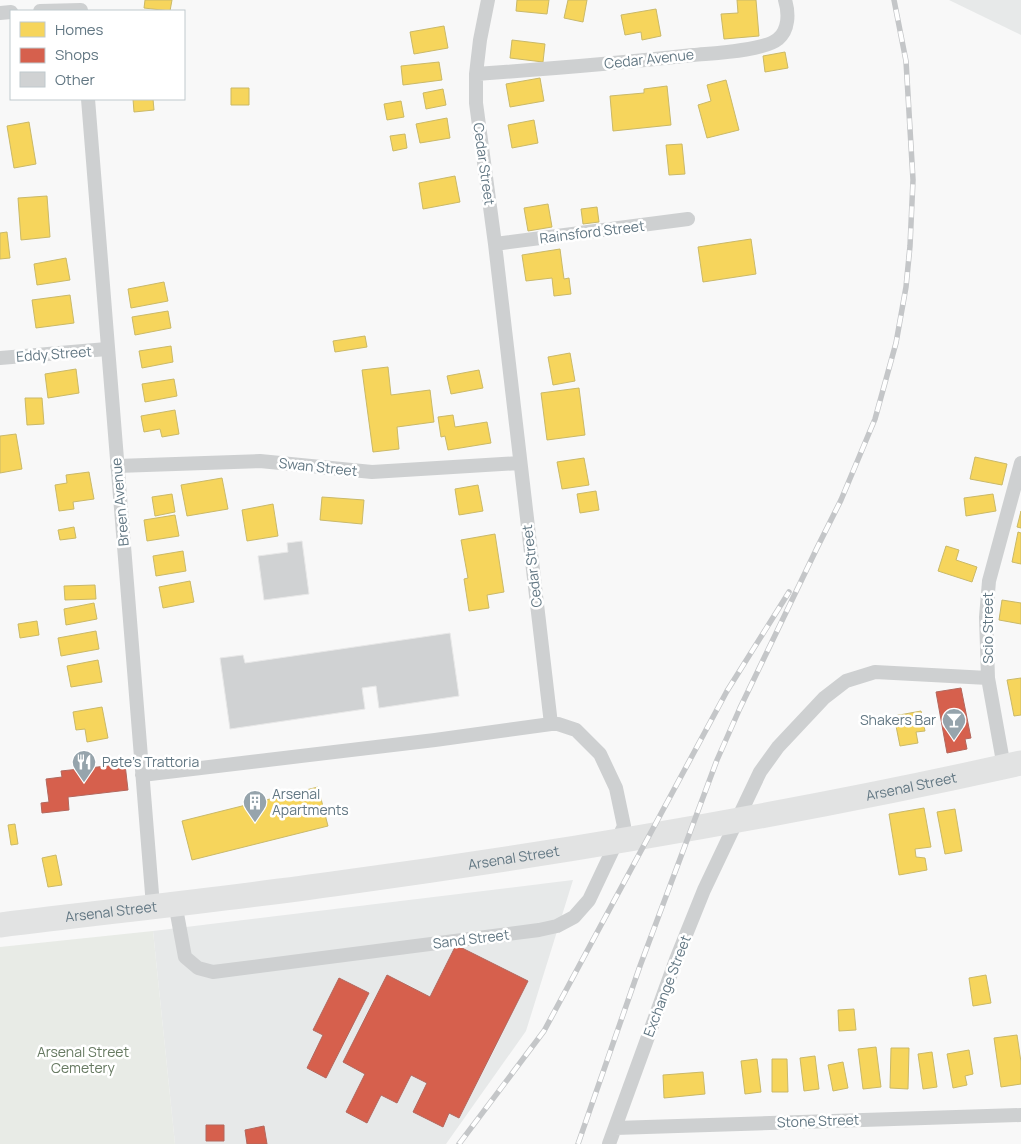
<svg xmlns="http://www.w3.org/2000/svg" width="1021" height="1144" font-family="Manrope,sans-serif">
<style>
.built{fill:#e7e9e9}
.green{fill:#e8ebe6}
.homes{fill:#f6d55c;stroke:#cab968}
.shops{fill:#d6604d;stroke:#b3675d}
.building{fill:#d0d2d3;stroke:#e8e8e8}
.lines{fill:none;stroke-linecap:round;stroke-linejoin:round}
.street{stroke:#ced0d1;stroke-width:14}
.highway{stroke:#e2e3e3;stroke-width:25}
.rail-casing{stroke:#c4c6c8;stroke-width:5.5}
.rail{stroke:#fff;stroke-width:4;stroke-dasharray:11;stroke-linecap:butt}
.labels{text-anchor:middle;stroke-width:5;stroke-linejoin:round;paint-order:stroke}
.street-label{font-size:14px;fill:#627783;stroke:#fff}
.poi-label{font-size:14px;fill:#627783;stroke:#fff;text-anchor:start}
.park-label{font-size:14px;fill:#677a62;stroke:#fff}
</style>
<rect width="100%" height="100%" fill="#f8f8f8"/>
<!-- built -->
<path class="built" d="M949,0h72v35z
M573,880l-47,151 -80,113h-271l-22,-213z"/>
<!-- green -->
<path class="green" d="M153,931l22,213h-175v-197z"/>
<!-- homes -->
<path class="homes" d="M145,0h27l-2,11 -26,-3z
M517,0h32l-2,14 -31,-3z
M568,0h19l-4,22 -19,-4z
M737,0h19l3,36 -35,3 -3,-25 17,-1z
M656,9l5,27 -19,4 -1,-8 -16,3 -4,-20z
M444,26l4,22 -34,6 -4,-22z
M512,40l33,4 -2,18 -33,-4z
M785,52l3,16 -23,4 -2,-16z
M439,62l3,18 -39,5 -2,-19z
M540,78l4,23 -34,6 -4,-23z
M726,80l13,50 -32,8 -9,-33 13,-4 -4,-16z
M667,86l4,39 -58,6 -3,-35 34,-3v-4z
M231,88h18v17h-18z
M443,89l3,16 -20,4 -3,-16z
M133,99h20l1,11 -20,2z
M401,101l3,16 -17,3 -3,-16z
M447,118l3,20 -30,5 -4,-19z
M534,120l4,23 -26,5 -4,-23z
M29,122l7,42 -22,4 -7,-42z
M405,134l2,14 -14,3 -3,-15z
M682,144l3,30 -16,1 -3,-30z
M455,176l5,26 -37,7 -4,-26z
M47,196l3,41 -29,3 -3,-42z
M548,204l4,23 -24,4 -4,-23z
M597,207l2,15 -16,2 -2,-15z
M7,232l3,26 -10,1v-26z
M751,239l5,35 -53,8 -5,-35z
M560,249l4,30 5,-1 2,16 -17,2 -2,-18 -26,3 -4,-26z
M66,258l4,22 -33,5 -3,-21z
M164,282l4,19 -37,7 -3,-19z
M70,295l4,28 -38,5 -4,-28z
M168,311l3,17 -36,7 -3,-18z
M365,336l2,11 -32,5 -2,-11z
M171,346l2,16 -31,6 -3,-17z
M570,353l5,28 -22,4 -5,-28z
M388,367l3,28 39,-5 4,32 -37,5 2,22 -26,3 -11,-82z
M76,369l3,24 -31,5 -3,-24z
M479,370l4,18 -32,6 -4,-18z
M174,379l3,17 -32,6 -3,-18z
M579,388l6,47 -38,5 -6,-47z
M25,398h17l2,26 -17,1z
M175,410l4,24 -17,3 -2,-8 -16,3 -3,-16z
M453,415l2,12 32,-5 4,21 -43,7 -3,-14 -4,1 -3,-20z
M16,434l6,35 -22,4v-37z
M975,457l32,7 -5,21 -32,-6z
M584,458l5,27 -27,4 -5,-27z
M89,472l5,27 -21,3 1,7 -15,2 -4,-26 12,-2 -1,-8z
M222,478l6,31 -41,7 -6,-31z
M478,485l5,26 -24,4 -4,-26z
M596,491l3,19 -19,3 -3,-19z
M172,494l3,18 -20,4 -3,-19z
M993,494l3,17 -30,5 -2,-18z
M322,497l42,3 -2,24 -42,-4z
M273,504l5,32 -31,5 -5,-31z
M1021,511v17l-4,-1z
M175,515l4,21 -32,5 -3,-21z
M74,527l2,11 -16,2 -2,-10z
M1018,532l3,1v31l-9,-2z
M495,534l9,58 -17,3 2,13 -20,3 -5,-32 4,-1 -7,-38z
M946,546l13,4 -3,10 21,7 -5,15 -34,-11z
M183,551l3,20 -30,5 -3,-20z
M190,581l4,21 -31,6 -4,-21z
M95,585l1,14 -31,1 -1,-14z
M1002,600l19,3v21l-22,-4z
M94,603l3,16 -31,6 -2,-16z
M37,621l2,14 -19,3 -2,-14z
M96,631l3,18 -38,7 -3,-18z
M98,660l4,22 -31,5 -4,-21z
M1021,678v37l-7,1 -7,-36z
M102,707l6,31 -21,4 -2,-13 -9,1 -3,-18z
M921,711l4,20 -9,1 2,11 -18,3 -6,-30z
M318,787l10,39 -136,34 -10,-39z
M924,808l7,39 -16,2 1,8 9,1 2,12 -28,5 -10,-61z
M955,809l7,42 -17,3 -8,-42z
M15,824l3,20 -7,1 -3,-20z
M56,855l6,30 -14,2 -6,-29z
M986,975l5,28 -18,3 -4,-28z
M854,1009l2,21 -17,1 -1,-21z
M1017,1035l4,27v22l-20,3 -7,-49z
M876,1047l5,40 -18,2 -5,-40z
M891,1048h18l-1,41 -18,-1z
M969,1050l4,24 -8,2 2,9 -14,3 -6,-34z
M932,1052l5,35 -14,2 -5,-35z
M815,1056l4,33 -15,2 -4,-33z
M757,1059l4,33 -16,2 -4,-33z
M772,1059h15l1,33h-16z
M843,1062l5,26 -15,3 -5,-26z
M703,1072l2,22 -41,4 -1,-23z"/>
<!-- shops -->
<path class="shops" d="M961,688l10,50 -6,1 2,10 -20,4 -11,-61z
M125,764l3,26 -60,7 1,13 -27,3 -1,-10 8,-1 -3,-23 16,-2 -1,-6z
M456,945l72,36 -69,137 -10,-5 -6,14 -30,-15 14,-29 -16,-8 -14,28 -16,-8 -14,28 -21,-11 19,-38 -22,-12 44,-87 43,22z
M339,978l30,15 -43,85 -19,-10 16,-33 -10,-5z
M206,1125h18v16h-18z
M264,1126l3,18h-20l-2,-14z"/>
<!-- building -->
<path class="building" d="M302,541l7,53 -45,6 -6,-44 30,-4 -1,-9z
M450,633l9,63 -80,12 -3,-22 -14,2 3,21 -135,20 -10,-71 23,-3 2,8z"/>
<g class="lines">
<!-- street -->
<path class="street" d="M488,0l-8,40 -4,34v29l19,141 56,480
M40,11l41,-1
M0,13l11,-1
M476,74c72,-5 144,-11 217,-19 19,-2 71,-4 85,-16 11,-9 11,-26 7,-39
M88,99l65,807
M495,244l193,-25
M0,358l107,-9
M117,466l143,-5 112,11 148,-9
M1004,767l-16,-89 -2,-61 3,-36 32,-118
M142,775l293,-35 116,-16h7l18,6 24,24 16,34 8,38 -35,74 -15,17 -17,9 -18,4 -326,42 -15,-4 -13,-11 -10,-54
M615,1128l406,-13
M609,1144l68,-187 27,-67 56,-118 18,-25 46,-49 22,-17 29,-9 113,6"/>
<!-- highway -->
<path class="highway" id="s1" d="M0,925c113,-14 227,-26 340,-42 228,-31 457,-70 681,-120"/>
<!-- rail casing -->
<g class="rail-casing">
<path id="rail" d="M459,1144l85,-113 183,-340 62,-99
M578,1144l62,-178 77,-206 23,-52 77,-160 24,-48 34,-81 21,-76 10,-56 4,-41 3,-66 -7,-119 -12,-61"/>
</g>
<!-- rail -->
<use href="#rail" class="rail"/>
</g>
<!-- icons -->
<defs>
<g id="bar-pin" transform="scale(1.25)"><path d="M0 17L-7.5 6A9.5 9.5 0 1 1 7.5 6Z" fill="#96a4ac" stroke="#fff"/><path d="M-6-5H6L.8 .8V4.5H3.5V6h-7V4.5H-.8V.8Z" fill="#fff"/></g>
<g id="restaurant-pin" transform="scale(1.25)"><path d="M0 17L-7.5 6A9.5 9.5 0 1 1 7.5 6Z" fill="#96a4ac" stroke="#fff"/><path d="M-5-6h1v4h1v-4h1v4h1v-4h1v5L-1.5 .5V6h-2V.5L-5-1ZM5-6V6H3V1.5H1.5Q1.5-4 5-6Z" fill="#fff"/></g>
<g id="building-pin" transform="scale(1.25)"><path d="M0 17L-7.5 6A9.5 9.5 0 1 1 7.5 6Z" fill="#96a4ac" stroke="#fff"/><path d="M-4-6H4V6H1V3H-1V6H-4ZM-2.5-4.3h1.7v1.8h-1.7ZM.8-4.3h1.7v1.8H.8ZM-2.5-1h1.7V.8h-1.7ZM.8-1h1.7V.8H.8Z" fill="#fff"/></g>
</defs>
<g fill-rule="evenodd">
<use href="#bar-pin" x="954" y="720"/>
<use href="#restaurant-pin" x="84" y="762"/>
<use href="#building-pin" x="255" y="802"/>
</g>
<g class="labels">
<!-- street labels -->
<g class="street-label">
<text transform="translate(649 59) rotate(-6)" y="5">Cedar Avenue</text>
<text transform="translate(484 164) rotate(82)" y="5">Cedar Street</text>
<text transform="translate(592 232) rotate(-7)" y="5">Rainsford Street</text>
<text transform="translate(54 354) rotate(-4)" y="5">Eddy Street</text>
<text transform="translate(318 467) rotate(6)" y="5">Swan Street</text>
<text transform="translate(120 502) rotate(-95)" y="5">Breen Avenue</text>
<text transform="translate(532 566) rotate(-97)" y="5">Cedar Street</text>
<text transform="translate(988 628) rotate(-90)" y="5">Scio Street</text>
<text dy="5" stroke="none"><textPath href="#s1" startOffset="922">Arsenal Street</textPath></text>
<text dy="5" stroke="none"><textPath href="#s1" startOffset="518">Arsenal Street</textPath></text>
<text dy="5" stroke="none"><textPath href="#s1" startOffset="112">Arsenal Street</textPath></text>
<text transform="translate(471 939) rotate(-7)" y="5">Sand Street</text>
<text transform="translate(667 986) rotate(-69)" y="5">Exchange Street</text>
<text transform="translate(818 1121) rotate(-2)" y="5">Stone Street</text>
</g>
<!-- poi labels -->
<g class="poi-label">
<text x="936" y="725" text-anchor="end">Shakers Bar</text>
<text x="102" y="767">Pete's Trattoria</text>
<text x="272" y="799">Arsenal<tspan x="272" dy="16">Apartments</tspan></text>
</g>
<!-- park labels -->
<g class="park-label">
<text x="83" y="1057">Arsenal Street<tspan x="83" dy="16">Cemetery</tspan></text>
</g>
</g>
<!-- legend -->
<rect x="10" y="10" width="175" height="90" fill="#ffffff" stroke="#c0c9cd"/>
<rect x="20" y="22" width="25" height="15" fill="#f6d55c" stroke="#c0c9cd"/>
<text x="55" y="35" font-size="15" fill="#627783">Homes</text>
<rect x="20" y="48" width="25" height="15" fill="#d6604d" stroke="#c0c9cd"/>
<text x="55" y="60" font-size="15" fill="#627783">Shops</text>
<rect x="20" y="72" width="25" height="15" fill="#d0d2d3" stroke="#c0c9cd"/>
<text x="55" y="85" font-size="15" fill="#627783">Other</text>
</svg>
